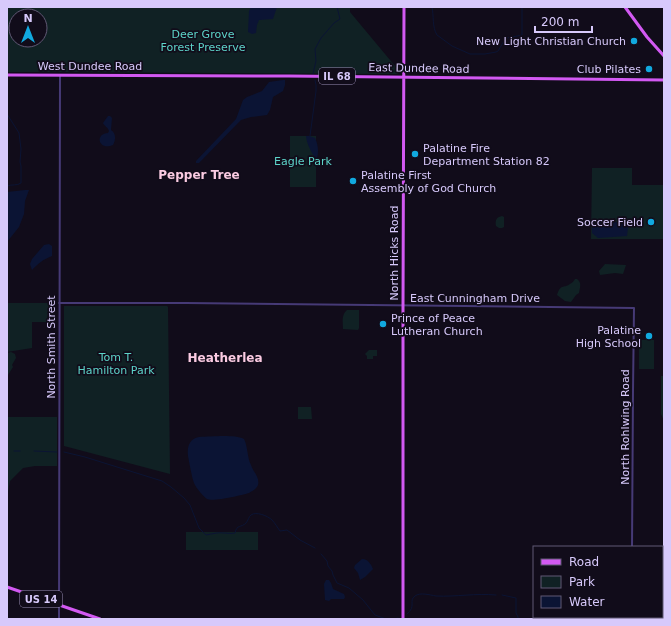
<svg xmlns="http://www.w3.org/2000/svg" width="671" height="626" font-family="'DejaVu Sans',sans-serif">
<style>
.green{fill:#102124;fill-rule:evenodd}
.water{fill:#0b1434}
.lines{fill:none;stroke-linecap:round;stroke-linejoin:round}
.stream{stroke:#0b1434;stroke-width:1}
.minor{stroke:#463a76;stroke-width:2}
.major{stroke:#d259f2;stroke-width:3}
.poi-dot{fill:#11a9df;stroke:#110c1a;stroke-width:1.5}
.labels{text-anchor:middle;stroke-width:3.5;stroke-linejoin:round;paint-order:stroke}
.shield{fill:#110c1a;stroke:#9c90b8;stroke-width:1}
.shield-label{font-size:10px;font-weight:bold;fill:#d7c9fb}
.park-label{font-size:11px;fill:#5dd4c9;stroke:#110c1a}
.poi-label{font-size:11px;fill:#d7c9fb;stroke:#110c1a;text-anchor:end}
.street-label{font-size:11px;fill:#d7c9fb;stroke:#110c1a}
.neighbourhood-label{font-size:12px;font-weight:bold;fill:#fbcbe2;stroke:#110c1a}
</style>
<rect width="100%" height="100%" fill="#110c1a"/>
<!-- green -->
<path class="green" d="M7,7h343v5l50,60 -3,2 -338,-2h-52zM16,16h24v24h-24z
M290,136h26v51h-26z
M592,168h40v17h32v54h-73z
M502,216l2,1v10l-2,1h-3l-3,-2c-1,-5 0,-9 6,-10z
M605,264l21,1 -3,9 -8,-1 -15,2 -1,-4z
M575,279h2c5,4 3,7 2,14l-3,2 -5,7 -6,-1 -8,-6c4,-12 6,-6 13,-11 2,-1 4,-3 5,-5z
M7,303h48v19h-23v26l-25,4z
M64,306h103l1,1 2,167 -106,-28z
M347,310h12v18l-1,2 -15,-1c0,-6 -2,-14 4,-19z
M639,340h15v29h-15z
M369,350h8v6h-4v3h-6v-3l-2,-2z
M11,352l4,2 1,4 -4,7 1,2 -5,8h-1v-22z
M661,376h3v45l-3,-7z
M298,407h13l1,12h-14z
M7,417h50v49h-22l-12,2 -13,13 -2,11z
M186,532h72v18h-72z"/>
<!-- water -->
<path class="water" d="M251,7h26l-4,12 -14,1 -2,5 -1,8 -4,1 -4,-2 1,-21z
M283,80h2v5l-2,6 -10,6 -3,13 -3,5 -16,2 -10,3 -42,43h-3v-2l40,-42 7,-19 4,-3 15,-6 7,-9z
M108,116h2l2,2 -1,12c5,3 5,9 2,15 -14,6 -19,-11 -5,-12l1,-2c-1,-4 -5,-5 -6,-8z
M306,136h3l6,2c3,6 4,14 2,20h-2c-4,-7 -8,-13 -9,-22z
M25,190h4l-4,11 -1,13 -5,13 -12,15v-50z
M595,220l31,3 2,1v4l-1,8 -29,2 -6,-5v-5z
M49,244l3,2v10c-10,4 -13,7 -20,14l-2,-6 2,-5 12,-14z
M199,437c12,0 34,-3 45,2 4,8 3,18 7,26 2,7 9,12 7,20 -1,3 -5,6 -9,8 -6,2 -36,9 -42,6 -4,-3 -11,-11 -13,-16 -2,-5 -5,-22 -6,-27 -1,-9 1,-17 11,-19z
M362,559c6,0 9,5 11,10l-8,8 -5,3 -2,-7 -4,-5 1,-3z
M326,580h3l2,3 2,6 11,5 1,3 -1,2h-13l-2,2 -4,-1 -1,-16z"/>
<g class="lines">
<!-- stream -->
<path class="stream" d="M432,7c2,9 0,20 5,28l15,11 18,8h15l11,-2 2,-1 6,-10 3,-3 15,-3v-28
M313,74l3,-13 -1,-12 6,-11 13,-15 6,-4 -3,-12
M7,114l12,19 2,16 -1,13 1,4v17c-4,3 -9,1 -14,3
M310,136l6,-45v-6l-1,-5
M14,451h6
M34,451l23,1
M64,452l21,5 77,24 9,6 13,11 6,7 9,23 7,7c6,-1 12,-3 18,-2 4,0 7,1 11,0 2,-9 6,-5 11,-10 2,-2 3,-7 5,-8 5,-4 17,1 21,5 3,3 5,7 8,11l7,-1 13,10 15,8
M321,554l6,7 1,5 4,5 1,4 4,8 12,5 14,12 12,15 11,4
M502,595l14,3v15l2,4v2
M407,614c10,-8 1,-13 8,-18 5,-4 15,-1 21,0 20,1 40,-3 60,-1
M394,619l4,-1"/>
<!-- minor -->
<path class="minor" d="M59,303h127l448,5 -1,83 -1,156
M59,619l1,-544
M632,619v-2"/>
<!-- major -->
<path class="major" d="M625,7l22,30 17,19
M7,75l282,1 375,4
M7,587l93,32
M403,619v-313l1,-299"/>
</g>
<!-- markers -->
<g class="poi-dot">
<circle cx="634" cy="41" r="4"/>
<circle cx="649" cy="69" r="4"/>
<circle cx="415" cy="154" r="4"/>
<circle cx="353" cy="181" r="4"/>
<circle cx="651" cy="222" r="4"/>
<circle cx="383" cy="324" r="4"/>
<circle cx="649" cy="336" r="4"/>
</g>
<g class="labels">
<!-- shield labels -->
<g class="shield">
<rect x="319" y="68" width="36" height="16" rx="3"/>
<rect x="20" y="591" width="42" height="16" rx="3"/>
</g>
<g class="shield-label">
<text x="337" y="80">IL 68</text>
<text x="41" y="603">US 14</text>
</g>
<!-- park labels -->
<g class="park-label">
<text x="203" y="38">Deer Grove<tspan x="203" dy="13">Forest Preserve</tspan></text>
<text x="303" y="165">Eagle Park</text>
<text x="116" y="361">Tom T.<tspan x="116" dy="13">Hamilton Park</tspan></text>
</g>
<!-- poi labels -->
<g class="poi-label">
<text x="626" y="45">New Light Christian Church</text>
<text x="641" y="73">Club Pilates</text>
<text x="423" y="152" text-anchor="start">Palatine Fire<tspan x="423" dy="13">Department Station 82</tspan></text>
<text x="361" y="179" text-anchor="start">Palatine First<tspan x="361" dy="13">Assembly of God Church</tspan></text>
<text x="643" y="226">Soccer Field</text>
<text x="391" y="322" text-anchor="start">Prince of Peace<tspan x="391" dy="13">Lutheran Church</tspan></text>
<text x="641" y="334">Palatine<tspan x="641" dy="13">High School</tspan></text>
</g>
<!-- street labels -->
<g class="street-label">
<text x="90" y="70">West Dundee Road</text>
<text transform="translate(419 68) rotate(1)" y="4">East Dundee Road</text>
<text transform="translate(394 253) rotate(-90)" y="4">North Hicks Road</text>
<text x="475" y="302">East Cunningham Drive</text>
<text transform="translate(51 347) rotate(-90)" y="4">North Smith Street</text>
<text transform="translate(625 427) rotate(-90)" y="4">North Rohlwing Road</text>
</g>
<!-- neighbourhood labels -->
<g class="neighbourhood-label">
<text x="199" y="179">Pepper Tree</text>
<text x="225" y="362">Heatherlea</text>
</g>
</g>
<!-- border -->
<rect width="671" height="626" fill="none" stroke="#d7c9fb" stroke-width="16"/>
<!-- legend -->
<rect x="533" y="546" width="130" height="72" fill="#110c1a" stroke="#605874"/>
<rect x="541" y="559" width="20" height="6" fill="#d259f2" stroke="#605874"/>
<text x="569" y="566" font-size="12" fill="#d7c9fb">Road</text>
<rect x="541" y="576" width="20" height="12" fill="#102124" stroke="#605874"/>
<text x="569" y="586" font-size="12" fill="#d7c9fb">Park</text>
<rect x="541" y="596" width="20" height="12" fill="#0b1434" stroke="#605874"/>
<text x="569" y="606" font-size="12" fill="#d7c9fb">Water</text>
<!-- north arrow -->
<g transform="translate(28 28)"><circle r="19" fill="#110c1a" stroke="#605874"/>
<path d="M0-3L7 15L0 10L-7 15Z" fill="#11a9df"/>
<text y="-6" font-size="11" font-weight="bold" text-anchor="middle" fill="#d7c9fb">N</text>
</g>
<!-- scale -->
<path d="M535 26v6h57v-6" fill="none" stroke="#d7c9fb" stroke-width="2"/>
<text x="541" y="26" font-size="12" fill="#d7c9fb" stroke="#110c1a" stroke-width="3" paint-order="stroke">200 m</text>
</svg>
